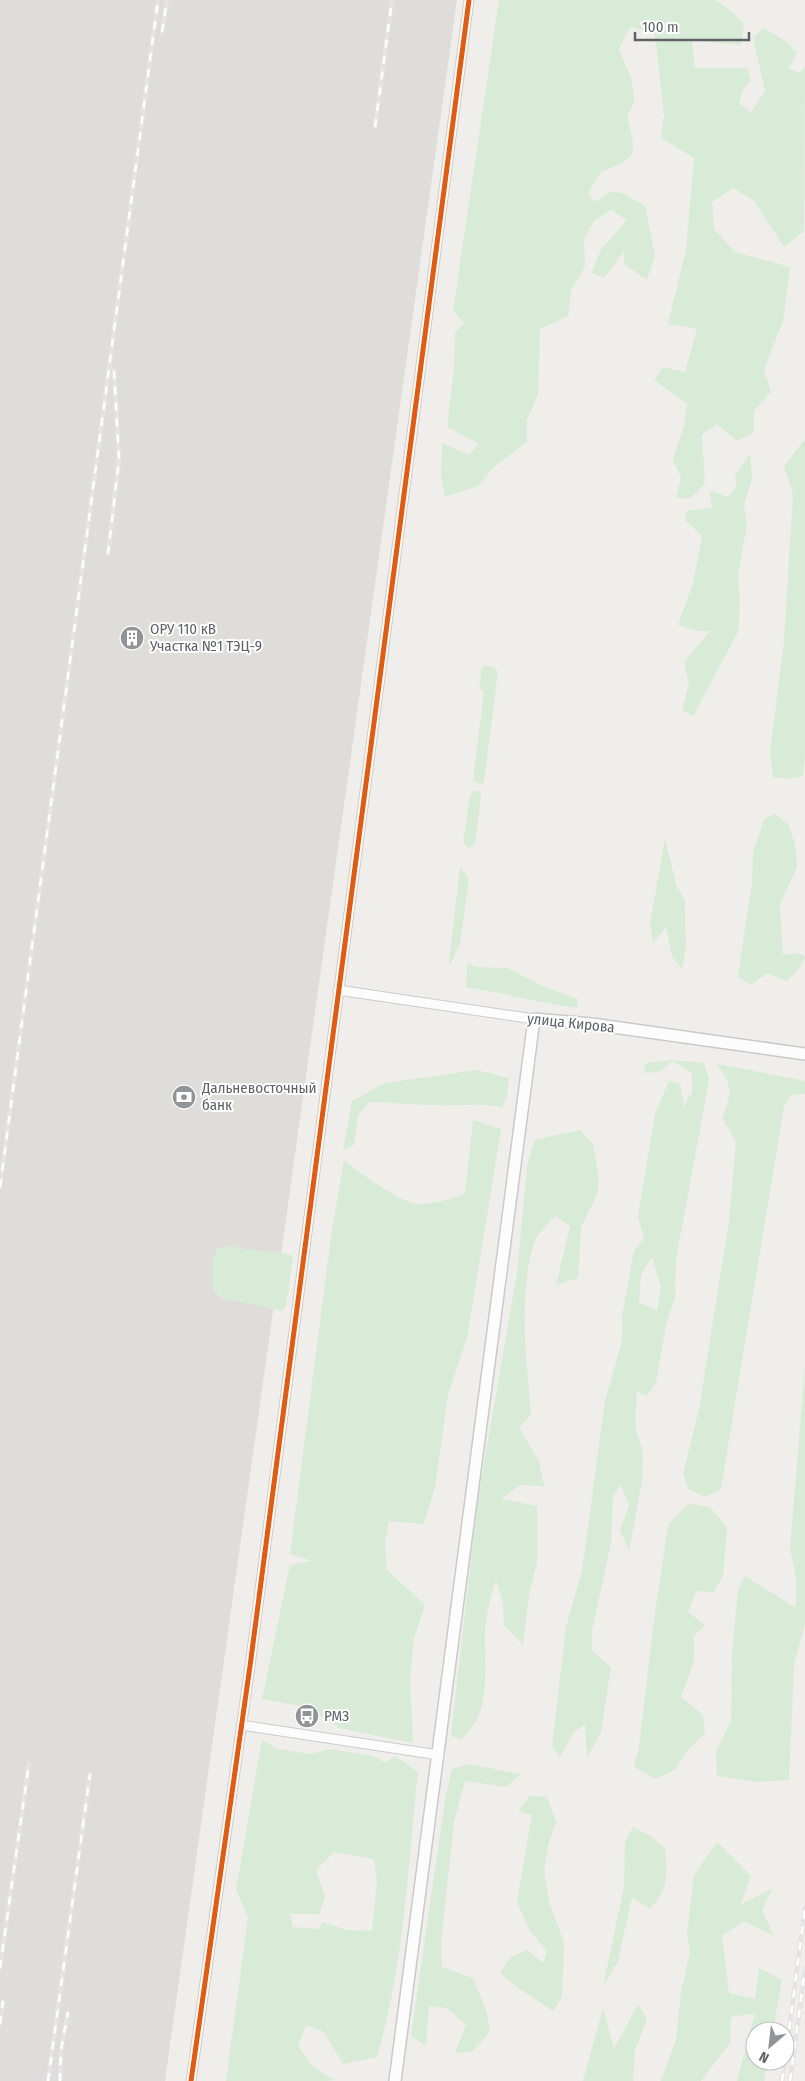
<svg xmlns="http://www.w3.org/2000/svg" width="805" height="2081" font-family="'Fira Sans Condensed',sans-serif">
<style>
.industrial{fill:#dfddda}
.green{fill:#d8ebd6;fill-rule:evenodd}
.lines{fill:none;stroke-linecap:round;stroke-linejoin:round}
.street-casing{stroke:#cbcccc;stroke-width:11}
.secondary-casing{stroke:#cacacb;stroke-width:14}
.street{stroke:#fdfcfc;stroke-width:9}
.secondary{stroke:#fdfcfc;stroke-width:11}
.rail-casing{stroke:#e4e4e4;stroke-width:4.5}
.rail{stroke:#fff;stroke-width:2.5;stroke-dasharray:8;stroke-linecap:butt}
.cycleway-casing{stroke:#fff;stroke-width:8}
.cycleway{stroke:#e8590c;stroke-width:5}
.labels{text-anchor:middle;stroke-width:4;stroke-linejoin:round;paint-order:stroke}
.poi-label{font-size:15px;fill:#5f6368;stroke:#fff;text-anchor:start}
.street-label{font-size:15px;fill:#5f6368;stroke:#fff}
</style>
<rect width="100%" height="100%" fill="#efeeea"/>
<!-- industrial -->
<path class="industrial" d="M0,0h457l-292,2081h-165z"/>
<!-- green -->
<path class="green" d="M499,0h216l15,10 14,14 -3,21 -49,-5 3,28h52l4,13 -8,8 -4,14 12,10 14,-22 -12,-54 11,-9 23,14 10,11 -9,15 11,5 6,-6 -1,164 -20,16 -30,-46 -21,-13 -21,14 2,27 21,23 55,15 -7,54 -19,49 7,22 -17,19v21l-17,9 -20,-17 -15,11 3,49 -15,15 -14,-2 5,-19 -8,-19 11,-33 3,-22 -33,-24 9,-13 22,5 12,-43 -29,-5 18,-74 8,-92 -33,-20 3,-22 -9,-83 -25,-6 -11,22 12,29 4,23 -8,15c9,35 13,43 -25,55l-14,22 7,9 16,-11 13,3 21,12 10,50 -8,24 -23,-16v-13l-20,27 -12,-5 9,-24 26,-29 -16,-10 -17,11 -10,18 1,28 -14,23 -3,26 -28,13 -2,65 -11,26v22l-33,25 -16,19 -33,11 -4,-22 1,-32 27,12 10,-11 -32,-17 7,-58 1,-37 9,-9 -11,-12z
M805,439v314l-2,23 -15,3 -15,-2 -3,-25 14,-111 9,-147 -9,-28z
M750,453l2,27 -8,24 3,22 -9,49 2,27 -2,30 -45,84 -11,-6 7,-26 -5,-21c7,-12 18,-20 26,-32h-13l-19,-6 15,-42 9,-47 -17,-16 2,-9 25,-3 -2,-17 18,6 8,-9 -1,-12z
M488,666l7,2 3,4 -14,110 -5,2 -6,-4 11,-88 -5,-5 3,-20z
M474,790l6,2 1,5 -6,47 -6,4 -6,-5 7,-47z
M774,814l14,10 7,20 2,23 -17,37 3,51 15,-2 7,4 -7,13 -11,11 -20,-8 -16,12 -13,-9 14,-94 1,-31 11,-31z
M665,839l12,48 8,13 1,48 -4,21 -10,-13 -6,-29 -13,16 -3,-20z
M460,867l9,11 -9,65 -9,20 -2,-1z
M467,963l9,4 32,1 32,17 38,14 -1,9c-37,-5 -73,-15 -111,-21z
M673,1060l31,3 5,17 -33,180 -1,37 -9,28 -10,58 -9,13 -10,-4 -2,35 8,25 -1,30 -13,69 -9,-21 9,-25 -8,-20 -8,12 -2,46 -19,87v21l19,16 -10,65 -14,26 -2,-34 -12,9 -13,24 -8,-10 14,-120 16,-56 23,-170 17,-60v-25l12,-65 10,-12 -6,-23 17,-102 14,-33 11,3 4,22 8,-14v-19l-19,-12 -14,11 -15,1 2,-10zM652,1257l9,29 -4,25 -18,-9 2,-27z
M717,1064l88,17v13l-14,1 -7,11 -63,383 -16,8 -17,-8 -5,-15 16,-65 30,-188 7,-80 -14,-23c10,-24 11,-32 -5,-54z
M477,1070l32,8 -2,17 -5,12c-22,-4 -46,-1 -70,-2 -21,0 -41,-3 -62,-3l-12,13 -4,30 -11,5 9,-49 33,-18z
M473,1120l28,9 -34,209 -19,57 -13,92 -11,37 -35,-3 -4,22 2,27 38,35 -11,34 -4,39 3,65 -74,-15 -29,-20 -48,-9 28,-134 22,-4 -22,-7 41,-317 13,-77c15,12 56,43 74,44 16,0 32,-5 47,-10z
M580,1130l13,14 6,35 -2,16 -16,32 -3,51 -22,7 14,-59 -15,-10c-6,7 -18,18 -21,27 -16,52 -7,119 -3,172l-12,13 20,33 5,25 -24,-1 -19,14 36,7v57l-8,32 -6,50 -19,-20 -1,-23 -7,-22c-6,18 -11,38 -11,57 0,27 4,58 -9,84 -3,6 -9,12 -14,18l-11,-3 27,-239 39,-223 10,-107 8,-27z
M233,1246c20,7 40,3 60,10l-7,49 -3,6 -62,-13 -8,-8v-29l5,-13z
M805,1366v257l-11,42 -5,115 -31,2 -41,-6 -1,-24 15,-32 1,-68 6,-62 7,-14 51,32v-30l-6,-29z
M689,1503l22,5 16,20 -4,48 -9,16 -18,-1 -8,21 17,13 -11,11v25l-13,36 22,18 2,18 -17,17 -13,20 -19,9 -22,-12 5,-19 14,-120 15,-103z
M262,1740l16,9 32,5 21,-5 42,7 13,7 9,-7 23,16c-10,94 -14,193 -41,285l-34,7 -19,-32 -18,-7 -8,21 14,20 22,14 -7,1h-101l22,-164 -12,-27zM334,1852l40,7 3,22 -5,50 -26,-1 -23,-8 -5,7 -25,-2 -3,-13h29l6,-17 -9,-27z
M469,1764l52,10 -15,13 -41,-6 -11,41 -13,122 1,23 31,11 14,35 3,19 -17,19 -18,2 11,-28 -19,-17 -18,-2 -3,40 -15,-10 34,-236 7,-31z
M530,1796l17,1 9,25 -8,23 -4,27 5,29 15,42 -2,54 -9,14 -36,-24 -17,-14 11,-16 16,-7 16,13 4,-12 -17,-20 -13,-29 15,-87 -14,-4z
M633,1827l18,9 14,13c2,25 4,40 -15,60l-18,-12 -14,64 -15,25 21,-99 1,-45z
M717,1842l34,34 -11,29 33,-17 -11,22 12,26 -30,-15 -22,15 7,57 26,6 4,-31 23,12 -9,51h-18v30h13l-4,20h-27l18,-68 -24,4 -1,26 -29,38h-40l15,-41 5,-48 9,-40 -3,-19 7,-58z
M638,2004l9,15 -12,31 -2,31h-50l20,-73 11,41z"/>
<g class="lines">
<!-- street casing -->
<g class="street-casing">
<path id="street" d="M338,990l196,29
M241,1725l198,30
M191,2081l59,-415 219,-1666"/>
</g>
<!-- secondary casing -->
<g class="secondary-casing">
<path id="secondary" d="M395,2081l139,-1062 58,5 213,30"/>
</g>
<!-- street -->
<use href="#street" class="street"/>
<!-- secondary -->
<use href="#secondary" class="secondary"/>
<!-- rail casing -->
<g class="rail-casing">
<path id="rail" d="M162,32l5,-32
M375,127l17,-127
M108,554l11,-95 -5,-89
M0,1187l158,-1187
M0,1968l29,-205
M0,2024l3,-23
M785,2061l20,-153
M48,2081l42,-307
M60,2081l1,-31 7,-38
M782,2081l3,-20
M790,2081l15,-112"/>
</g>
<!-- rail -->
<use href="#rail" class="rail"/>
<!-- cycleway casing -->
<g class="cycleway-casing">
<path id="cycleway" d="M191,2081l59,-415 219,-1666"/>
</g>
<!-- cycleway -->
<use href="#cycleway" class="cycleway"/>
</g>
<!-- icons -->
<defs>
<g id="building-disc" transform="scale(1.25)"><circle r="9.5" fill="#919496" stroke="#fff"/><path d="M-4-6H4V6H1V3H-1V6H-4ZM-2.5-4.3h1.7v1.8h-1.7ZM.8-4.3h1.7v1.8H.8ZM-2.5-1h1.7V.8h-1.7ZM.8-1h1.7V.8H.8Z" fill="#fff"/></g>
<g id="bank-disc" transform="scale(1.25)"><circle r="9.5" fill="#919496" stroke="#fff"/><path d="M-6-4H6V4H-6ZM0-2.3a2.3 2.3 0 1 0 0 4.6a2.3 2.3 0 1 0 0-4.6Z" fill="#fff"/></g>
<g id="bus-disc" transform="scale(1.25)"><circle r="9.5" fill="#919496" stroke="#fff"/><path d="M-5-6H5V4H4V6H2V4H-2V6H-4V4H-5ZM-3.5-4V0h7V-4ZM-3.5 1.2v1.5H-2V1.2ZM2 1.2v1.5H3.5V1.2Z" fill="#fff"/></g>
</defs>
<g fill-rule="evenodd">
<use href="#building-disc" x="132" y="638"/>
<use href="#bank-disc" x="184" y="1097"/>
<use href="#bus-disc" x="307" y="1716"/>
</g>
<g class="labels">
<!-- poi labels -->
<g class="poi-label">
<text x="150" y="634">ОРУ 110 кВ<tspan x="150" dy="17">Участка №1 ТЭЦ-9</tspan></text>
<text x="202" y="1093">Дальневосточный<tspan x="202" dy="17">банк</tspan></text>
<text x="324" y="1721">РМЗ</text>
</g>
<!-- street labels -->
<g class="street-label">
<text transform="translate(571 1023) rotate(6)" y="5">улица Кирова</text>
</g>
</g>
<!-- north arrow -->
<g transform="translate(770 2046) rotate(208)"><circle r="24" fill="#ffffff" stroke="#bfc1c3"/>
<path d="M0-4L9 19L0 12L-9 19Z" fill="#919496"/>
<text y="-8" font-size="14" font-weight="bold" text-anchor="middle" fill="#5f6368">N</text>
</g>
<!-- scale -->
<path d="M635 32v8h114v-8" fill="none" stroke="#5f6368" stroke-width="2.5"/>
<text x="642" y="32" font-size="15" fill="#5f6368" stroke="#ffffff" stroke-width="4" paint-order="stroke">100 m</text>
</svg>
